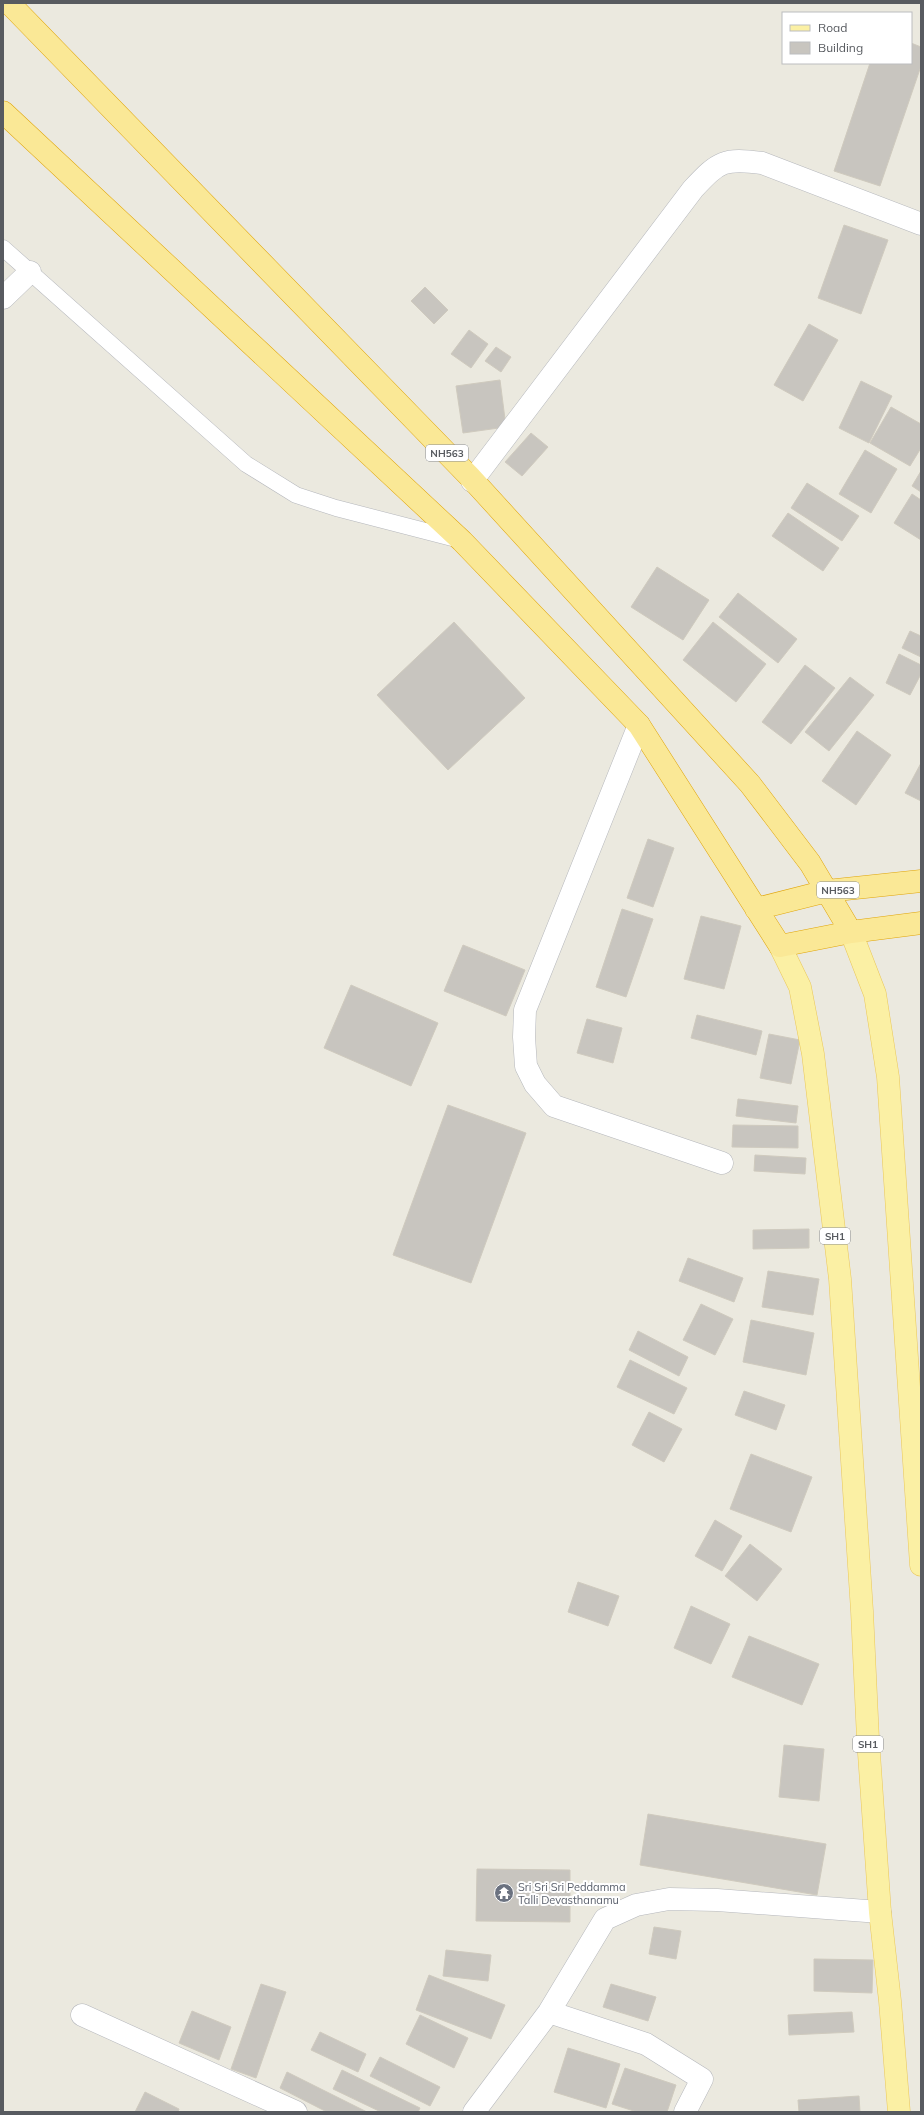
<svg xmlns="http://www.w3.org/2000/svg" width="924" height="2115" font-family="Mulish,sans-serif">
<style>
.building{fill:#c8c5bf;stroke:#cfcabe}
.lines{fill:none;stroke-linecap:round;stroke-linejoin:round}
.service-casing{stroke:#b5b7bc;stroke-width:17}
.minor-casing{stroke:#b5b7bc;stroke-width:23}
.primary-casing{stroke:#eac759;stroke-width:23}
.trunk-casing{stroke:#e0a50a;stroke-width:23}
.service{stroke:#fff;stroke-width:16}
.minor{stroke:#fff;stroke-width:22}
.primary{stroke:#fbf0a4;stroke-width:22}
.trunk{stroke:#fae896;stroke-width:22}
.labels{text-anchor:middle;stroke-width:4;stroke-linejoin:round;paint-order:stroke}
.shield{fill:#fff;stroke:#8a8c90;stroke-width:1}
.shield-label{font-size:10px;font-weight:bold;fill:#585b60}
.worship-label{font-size:11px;fill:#5b616d;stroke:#fff;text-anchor:start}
</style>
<rect width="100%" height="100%" fill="#ebe9df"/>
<!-- building -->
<path class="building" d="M911,43l10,4v19l-41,120 -46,-15 36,-108h41z
M844,225l44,15 -27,74 -43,-16z
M425,287l23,23 -14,14 -23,-23z
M809,324l29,16 -35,61 -29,-16z
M469,330l19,14 -17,24 -20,-14z
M496,347l15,10 -10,15 -16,-11z
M500,380l6,47 -43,6 -7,-47z
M861,381l31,15 -23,47 -30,-15z
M891,407l30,17v24l-11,18 -40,-23z
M531,433l17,14 -26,29 -17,-14z
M865,450l32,19 -26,44 -32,-19z
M921,471v21l-9,-6z
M807,483l52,33 -17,25 -51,-33z
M912,494l9,6v40l-27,-17z
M788,513l51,35 -16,23 -51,-35z
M657,567l52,33 -26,40 -52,-33z
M738,593l59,46 -19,24 -59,-46z
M454,622l71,76 -77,72 -71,-75z
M713,622l53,42 -30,38 -53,-42z
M910,631l11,5v21l-19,-9z
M899,654l22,11v9l-11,21 -24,-12z
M805,665l30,23 -44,56 -29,-22z
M850,677l24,18 -45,56 -24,-19z
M857,731l34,24 -35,50 -34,-24z
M921,763v38l-16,-8z
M648,839l26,9 -21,59 -26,-9z
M622,909l31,10 -27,78 -30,-10z
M701,916l40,10 -17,63 -40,-10z
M463,945l62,25 -19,46 -62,-25z
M351,985l87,38 -27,63 -87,-38z
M697,1015l65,16 -6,24 -65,-17z
M587,1019l35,9 -9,35 -36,-10z
M769,1034l31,6 -9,44 -31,-6z
M738,1099l60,7 -2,17 -60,-7z
M448,1105l78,28 -55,150 -78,-28z
M733,1125l65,1v22l-66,-1z
M755,1155l51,3 -1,16 -51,-3z
M809,1229v19l-56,1v-19z
M688,1258l55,20 -9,24 -55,-21z
M768,1271l51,8 -6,36 -51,-8z
M701,1304l32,15 -18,36 -32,-15z
M751,1320l63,13 -8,42 -63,-13z
M638,1331l50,26 -9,19 -50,-26z
M630,1360l57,28 -13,26 -57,-27z
M744,1391l41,14 -9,25 -41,-15z
M649,1412l33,17 -18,33 -32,-17z
M751,1454l61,23 -21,55 -61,-23z
M715,1520l27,16 -20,35 -27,-15z
M750,1544l32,25 -25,32 -32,-25z
M578,1582l41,14 -11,30 -40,-14z
M691,1606l39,18 -19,40 -37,-16z
M749,1636l70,28 -17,41 -70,-28z
M784,1745l40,4 -5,52 -40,-4z
M648,1814l178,30 -9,51 -177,-30z
M477,1869l93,1v52l-94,-1z
M654,1927l27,4 -5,28 -27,-5z
M446,1950l45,5 -3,26 -45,-5z
M814,1959l59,1 -1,33 -58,-2z
M429,1975l76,30 -14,34 -75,-29z
M261,1984l25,8 -30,86 -25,-9z
M611,1984l45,13 -8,24 -45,-14z
M192,2011l39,16 -12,33 -40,-17z
M852,2012l2,20 -65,3 -1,-20z
M420,2015l48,23 -14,30 -48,-24z
M320,2032l46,22 -8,18 -47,-22z
M568,2048l52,16 -14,44 -52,-16z
M380,2057l60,30 -10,19 -60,-30z
M625,2068l51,17 -9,27h-30l-25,-8z
M342,2070l78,38 -2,4h-37l-48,-23z
M287,2072l80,40h-40l-47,-24z
M145,2092l34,17 -1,3h-43z
M859,2096l1,16h-61l-1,-12z"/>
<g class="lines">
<!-- service casing -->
<g class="service-casing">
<path id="service" d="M3,248l243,216 50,31 40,13 124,32"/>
</g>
<!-- minor casing -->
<g class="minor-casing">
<path id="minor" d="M3,298l27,-26
M472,481l221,-292c26,-28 31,-31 69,-26l159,61
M639,725l-114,285 -1,27 2,29 9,18 19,22 168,57
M549,2012l97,32 56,35 -17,33
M82,2015l214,97
M474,2112l75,-100 56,-93 31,-14 33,-6 48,1 163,12"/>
</g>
<!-- primary casing -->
<g class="primary-casing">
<path id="primary" d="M851,932l24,62 13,83 33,488
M780,946l20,41 13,67 27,225 22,332 6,128 12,173 10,89 9,111"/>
</g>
<!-- trunk casing -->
<g class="trunk-casing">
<path id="trunk" d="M9,3l461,474 280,307 60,79 41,69
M3,112l459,429 177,184 141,221 71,-14 70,-9
M756,909l71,-18 94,-10"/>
</g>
<!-- service -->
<use href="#service" class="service"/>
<!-- minor -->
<use href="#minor" class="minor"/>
<!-- primary -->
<use href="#primary" class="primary"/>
<!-- trunk -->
<use href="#trunk" class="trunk"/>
</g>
<!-- icons -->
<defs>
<g id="temple-disc" transform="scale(1)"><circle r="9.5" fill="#6b7280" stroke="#fff"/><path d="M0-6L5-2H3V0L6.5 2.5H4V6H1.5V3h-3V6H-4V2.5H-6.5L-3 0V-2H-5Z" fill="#fff"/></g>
</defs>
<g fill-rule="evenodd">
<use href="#temple-disc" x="504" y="1893"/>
</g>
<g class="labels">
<!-- shield labels -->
<g class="shield">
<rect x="426" y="445" width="42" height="16" rx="3"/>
<rect x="817" y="882" width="42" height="16" rx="3"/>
<rect x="820" y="1228" width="30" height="16" rx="3"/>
<rect x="853" y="1736" width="30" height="16" rx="3"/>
</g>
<g class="shield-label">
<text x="447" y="457">NH563</text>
<text x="838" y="894">NH563</text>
<text x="835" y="1240">SH1</text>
<text x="868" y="1748">SH1</text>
</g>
<!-- worship labels -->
<g class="worship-label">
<text x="518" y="1891">Sri Sri Sri Peddamma<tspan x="518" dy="13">Talli Devasthanamu</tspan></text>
</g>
</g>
<!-- border -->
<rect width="924" height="2115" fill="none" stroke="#585b60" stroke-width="8"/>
<!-- legend -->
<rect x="782" y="12" width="130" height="52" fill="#ffffff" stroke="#bcbdbf"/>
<rect x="790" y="25" width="20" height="6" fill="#fbf0a4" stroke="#bcbdbf"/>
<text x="818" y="32" font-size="12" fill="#585b60">Road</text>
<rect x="790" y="42" width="20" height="12" fill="#c8c5bf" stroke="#bcbdbf"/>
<text x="818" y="52" font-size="12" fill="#585b60">Building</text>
</svg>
